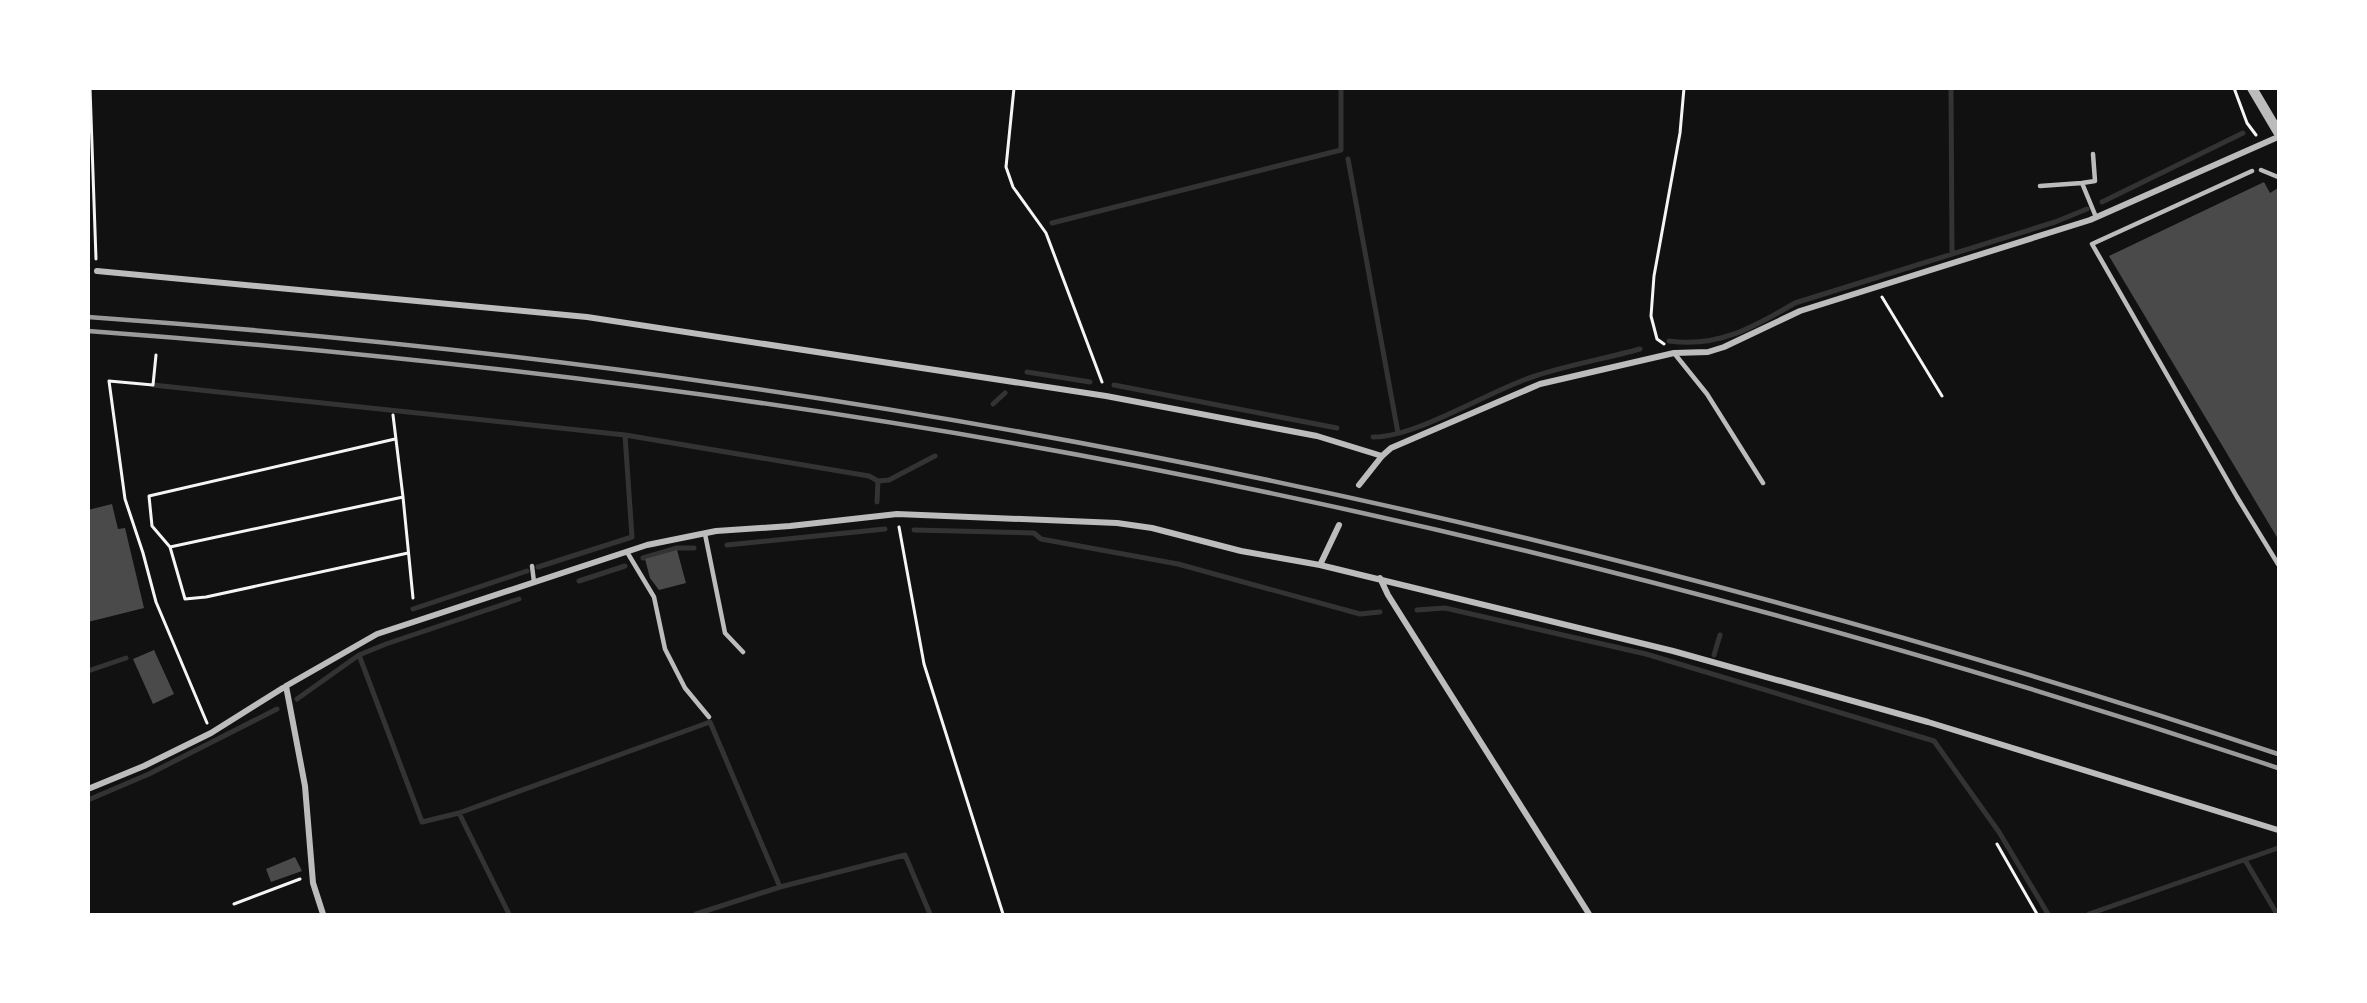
<svg xmlns="http://www.w3.org/2000/svg" width="2367" height="1003" font-family="'Golos Text',sans-serif">
<style>
.lines{fill:none;stroke-linecap:round;stroke-linejoin:round}
.stream{stroke:#333;stroke-width:5}
.building{fill:#4a4a4a}
.path{stroke:#f5f5f5;stroke-width:3}
.service{stroke:#bcbcbc;stroke-width:4.5}
.minor{stroke:#bcbcbc;stroke-width:6}
.tertiary{stroke:#bcbcbc;stroke-width:10}
.rail{stroke:#9a9a9a;stroke-width:4.5}
</style>
<rect width="100%" height="100%" fill="#111"/>
<g class="lines">
<!-- stream -->
<path class="stream" d="M1951,88l1,166
M1348,159l50,274
M2102,202l141,-69
M1052,223l289,-73v-62
M1669,341c49,7 85,-14 126,-38l260,-81 32,-13
M1027,372l63,10
M153,385l472,50 244,41 9,5
M1114,385l223,43
M993,404l12,-11
M1373,437c42,1 116,-46 159,-60 35,-12 72,-18 108,-28
M877,502l1,-21 11,-1 46,-24
M914,530l120,3 7,6 137,25 182,50 20,-2
M727,545l158,-16
M643,558l34,-10h17
M538,567l94,-30 -7,-102
M579,581l46,-15
M413,609l114,-38
M1417,610l28,-2 201,46 288,87 65,91 49,82
M359,655l63,167 37,-9 50,101
M1714,655l6,-20
M88,671l38,-13
M297,699l62,-44 27,-11 133,-45
M88,800l61,-26 128,-65
M459,813l251,-91 70,165
M2245,860l32,54
M696,914l84,-27 125,-32 25,59
M2089,914l189,-66"/>
</g>
<!-- building -->
<path class="building" d="M2264,182l6,11 8,-5v351l-169,-283z
M112,504l6,25 7,-1 19,80 -56,14v-112z
M677,550l9,33 -27,7 -9,-12 -5,-19z
M154,650l20,44 -21,10 -20,-45z
M295,857l7,14 -31,11 -5,-13z"/>
<g class="lines">
<!-- path -->
<path class="path" d="M90,88l6,171
M1014,88l-8,79 7,20 33,46 56,149
M2234,88l13,35 9,12
M1882,297l60,99
M1664,344l-7,-5 -6,-23 3,-40 26,-143 4,-45
M156,355l-3,30 -44,-4 16,118 18,54 13,49 51,121
M395,439l-246,57 3,30 18,21 15,52 21,-2 202,-44
M403,497l10,101
M899,527l25,137 79,250
M170,547l233,-50 -10,-82
M1997,844l40,70
M234,904l66,-25"/>
<!-- service -->
<path class="service" d="M2261,170l17,7
M2252,171l-160,73 145,253 41,67
M2082,183l13,-2 -2,-27
M2040,186l42,-3 14,34
M1674,353l33,41 56,89
M705,534l20,99 18,19
M627,552l27,45 11,52 20,39 24,29
M532,566l2,16"/>
<!-- minor -->
<path class="minor" d="M97,271l490,46 519,79 211,40 65,20
M1359,485l23,-29 9,-8 149,-64 134,-31 34,-1 16,-5 76,-36 290,-91 188,-83
M1320,565l353,86 255,71 350,108
M1380,578l8,17 201,319
M286,686l19,100 8,97 10,31
M88,789l56,-23 67,-33 75,-47 91,-52 270,-89 69,-14 74,-5 107,-12 220,9 35,5 89,23 79,14 19,-40"/>
<!-- tertiary -->
<path class="tertiary" d="M2252,88l26,44"/>
<!-- rail -->
<path class="rail" d="M88,317c210,15 419,36 627,66 531,75 1055,202 1563,371
M88,331c352,26 703,68 1049,135 386,75 768,177 1141,302"/>
</g>
<!-- border -->
<rect width="2367" height="1003" fill="none" stroke="#ffffff" stroke-width="180"/>
</svg>
